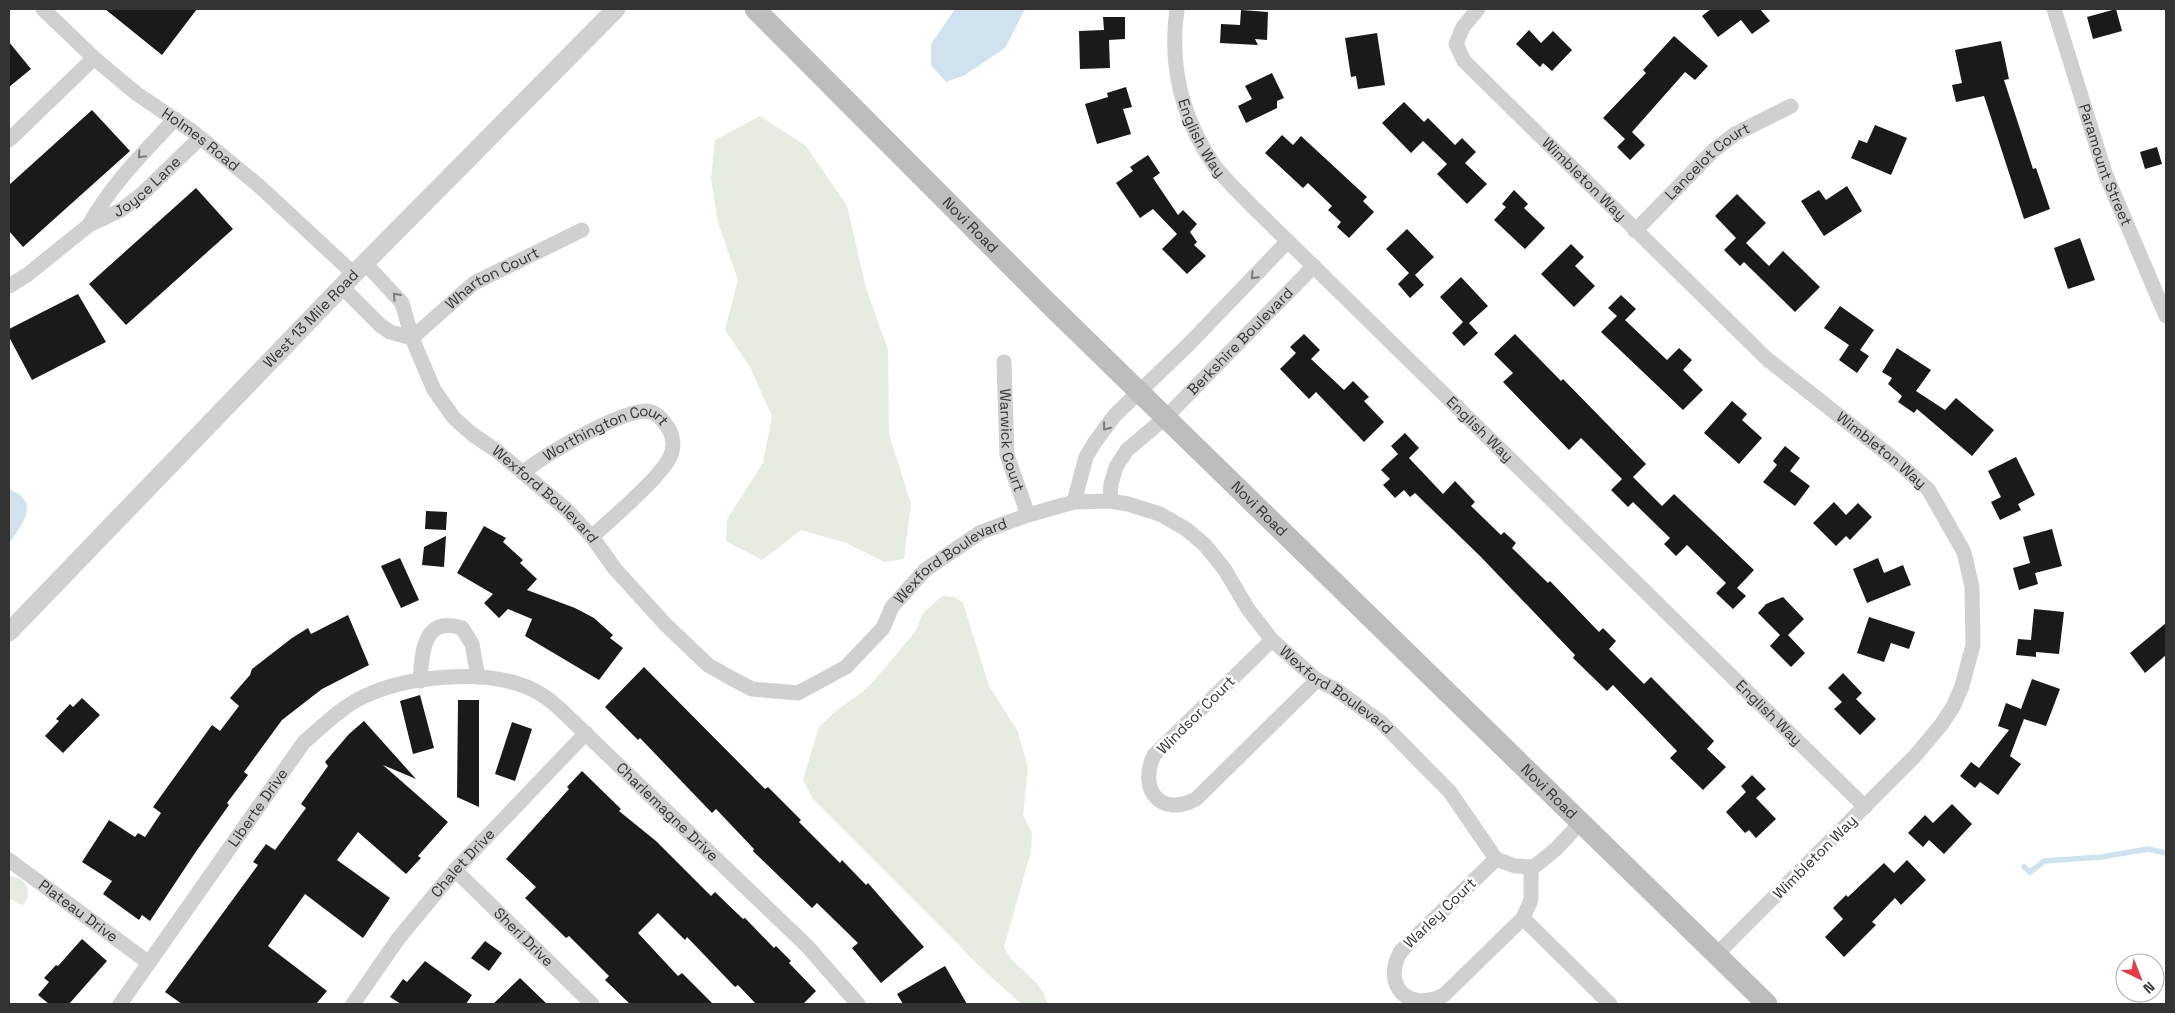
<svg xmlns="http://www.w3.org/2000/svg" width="2175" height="1013" font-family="'Space Grotesk',sans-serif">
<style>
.green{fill:#e6ecdf}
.water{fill:#cfe2ee}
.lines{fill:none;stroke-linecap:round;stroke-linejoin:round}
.stream{stroke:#cfe2ee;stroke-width:5.5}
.building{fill:#1a1a1a}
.minor{stroke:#d0d0d0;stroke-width:15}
.tertiary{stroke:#d0d0d0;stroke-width:19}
.secondary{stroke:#bdbdbd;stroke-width:21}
.oneway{stroke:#7a7a7a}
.labels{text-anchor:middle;stroke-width:5;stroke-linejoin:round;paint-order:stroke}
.street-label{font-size:15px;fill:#333;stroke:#fff}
</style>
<rect width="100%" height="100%" fill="#fff"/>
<!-- green -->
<path class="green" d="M760,116l46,30 41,60 19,82 22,62 1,84 22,70 -7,55 -19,3 -39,-19 -45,-13 -39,30 -36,-19 1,-22 36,-56 9,-47 -22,-49 -25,-37 13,-50 -20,-57 -7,-45 4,-38z
M942,596l13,1 8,6 26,83 29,46 10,36 -5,47 9,18 -1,18 -27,96c9,22 39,32 43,57h-26c-22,-21 -45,-39 -65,-62l-143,-143 -10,-19 16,-53 18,-17 28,-20 13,-14 37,-44 9,-20z
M9,876c13,1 20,8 19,21l-4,8 -6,-1 -6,-5 -3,3z"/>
<!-- water -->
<path class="water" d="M955,9h70l-20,39 -40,27 -19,7 -15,-17v-21z
M9,489c33,14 13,34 0,55z"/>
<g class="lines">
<!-- stream -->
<path class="stream" d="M2024,867l6,5 14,-11 57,-4 47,-8 18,4"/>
</g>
<!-- building -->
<path class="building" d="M105,9h92l-35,46z
M1711,9h49l10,12 -18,13 -11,-14 -23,17 -16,-21z
M2116,9l6,22 -29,8 -6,-22z
M1241,10l27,2 -1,28 -12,-1 3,6 -38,-2 1,-19 19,1z
M1103,17h22v22l-16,1 1,28 -30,1 -1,-38 25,-1z
M1529,30l12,13 12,-12 19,19 -20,21 -9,-8 -3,4 -24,-23z
M1377,33l8,52 -27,4 -2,-13 -5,1 -6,-39z
M1674,36l34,30 -13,14 -10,-8 -53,60 13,13 -15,15 -13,-13 8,-8 -22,-21 43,-45 -3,-3z
M2001,41l8,38 -5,1 29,89 3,-1 14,41 -26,10 -40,-123 -28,6 -4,-17 10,-2 -7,-33z
M9,42l22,27 -22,18z
M1272,73l12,25 -7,3v7l-31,15 -8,-17 14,-7 -7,-13z
M1126,87l6,20 -9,2 8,25 -34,10 -12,-40 23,-7 -1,-4z
M1404,102l20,20 4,-4 27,27 7,-7 14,14 -11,11 22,21 -20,20 -30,-30 10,-10 -24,-23 -12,12 -29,-30z
M92,110l38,41 -107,96 -14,-16v-46z
M1875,125l32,13 -16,37 -40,-17 8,-18 8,3z
M1282,135l11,10 8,-9 66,61 -4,4 11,11 -25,26 -12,-11 4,-5 -13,-12 4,-4 -24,-23 -5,5 -38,-35z
M2157,147l5,17 -17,5 -5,-17z
M1148,155l12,18 -7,5 25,37 5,-5 14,14 -7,8 7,10 -3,3 12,11 -19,18 -25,-25 15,-15 -24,-25 -13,9 -24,-35 17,-12 -3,-4z
M1847,186l15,25 -38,25 -23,-35 18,-11 7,10z
M196,188l37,41 -107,96 -37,-41z
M1514,190l14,14 -4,4 21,20 -20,21 -31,-29 12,-13 -4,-3z
M1737,194l29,29 -20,20 23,23 14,-15 37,36 -25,25 -51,-50 -4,4 -16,-16 12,-12 -21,-22z
M1407,229l27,28 -19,18 9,10 -14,13 -12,-14 11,-11 -23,-24z
M2080,238l15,42 -27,9 -14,-41z
M1571,244l13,13 -9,9 20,20 -21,21 -33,-33z
M1461,277l27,29 -19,17 9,10 -14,13 -12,-13 11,-11 -23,-25z
M78,294l28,48 -74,38 -23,-43v-8z
M1621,295l15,14 -11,11 42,40 12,-12 13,12 -9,10 20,20 -20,20 -82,-78 16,-16 -9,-8z
M1840,306l34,24 -14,20 9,6 -12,17 -18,-13 10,-15 -25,-17z
M1304,334l16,16 -9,9 33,31 9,-9 16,16 -5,4 20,21 -20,20 -48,-50 -7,7 -29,-30 16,-16 -6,-6z
M1515,334l46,47 2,-2 83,85 -13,13 29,29 12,-12 80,76 -17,18 9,8 -13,13 -17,-16 10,-10 -39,-38 -11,11 -12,-12 6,-6 -37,-36 -5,5 -17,-17 11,-11 -41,-41 -12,12 -66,-68 10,-9 -19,-19z
M1897,348l34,22 -15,21 29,19 11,-12 38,32 -22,26 -55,-47 -3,4 -16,-11 4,-6 -14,-12 4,-6 -10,-6z
M1732,401l15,13 -5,6 20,18 -23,26 -35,-31z
M1405,433l14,15 -10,10 34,36 12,-13 20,21 -4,4 30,29 3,-3 12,11 -4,5 36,35 2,-2 49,51 4,-4 13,13 -7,8 35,35 7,-7 63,64 -7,8 19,18 -23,23 -33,-32 7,-7 -64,-66 -6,6 -34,-33 2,-3 -95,-99 -65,-63 -5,4 -6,-7 -9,8 -12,-13 7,-6 -9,-9 17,-16 -7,-8z
M1785,446l15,12 -10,13 20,15 -15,20 -32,-24 14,-17 -4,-4z
M2016,457l19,38 -17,9 3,6 -21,10 -9,-18 10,-5 -13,-26z
M1834,502l12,13 12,-12 14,14 -22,23 -4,-4 -10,10 -23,-23z
M426,511l21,1 -1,18 -21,-1z
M484,526l22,12 -3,4 20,18 -3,3 17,16 -10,11 48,18 19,10 19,17 -3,3 13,10 -24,32 -74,-44 7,-17 -24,-10 -9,9 -15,-15 9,-9 -36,-21z
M2052,529l10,37 -27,7 3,11 -19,6 -6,-22 17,-5 -7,-26z
M446,536l-2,31 -22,-2 2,-18z
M400,558l19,42 -18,8 -20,-42z
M1878,558l6,15 19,-8 8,20 -44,18 -14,-34z
M1783,597l21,22 -16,16 17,18 -14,14 -21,-21 10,-11 -22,-22 8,-9z
M2034,609l30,3 -5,42 -23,-2v5l-20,-2 2,-16 13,1z
M348,615l21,50 -47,24 -40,31 -38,52 4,3 -21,28 2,2 -34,48 -45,68 -8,-6 -3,5 -36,-26 9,-13 -30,-19 27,-42 26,17 3,-4 7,4 16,-24 -8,-6 59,-82 8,6 19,-25 -9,-8 20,-23 2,-6 40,-31 16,-10 3,6z
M1869,617l46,15 -6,17 -18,-6 -7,19 -27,-9z
M2166,623v32l-21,18 -15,-20z
M644,667l121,122 3,-2 33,33 -2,2 41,41 2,-3 24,25 2,-2 56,64 -43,36 -29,-35 6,-5 -41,-40 -5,5 -59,-57 1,-2 -38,-40 -4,4 -72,-75 -2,2 -33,-33z
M1843,673l19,20 -6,6 20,20 -16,16 -26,-26 8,-7 -14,-14z
M2032,679l28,10 -14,37 -22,-7 -14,37 11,8 -23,31 -18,-13 -5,6 -15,-12 11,-14 8,6 30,-38 -11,-4 8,-23 15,6z
M420,695l14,53 -21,6 -13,-53z
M82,698l18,17 -37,38 -18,-17 14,-15 -3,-2 14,-15 3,3z
M458,700h21v107l-22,-10z
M364,721l52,58 -33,-14 65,57 -30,34 3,2 -15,16 -48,-42 -21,28 53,38 -27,40 -58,-44 -37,52 59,45 -11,13h-134l-17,-12 93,-127 -5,-3 13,-18 9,6 31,-42 -5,-4 27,-38 -3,-4 24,-28z
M512,722l20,7 -17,52 -20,-7z
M582,771l39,38 -2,2 37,30 55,55 4,-4 28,27 2,-1 29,30 2,-2 15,15 -2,2 27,28 -13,13h-47l-18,-19 -3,2 -48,-50 -2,3 -27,-27 -20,20 40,43 4,-3 31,31h-83l-25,-24 4,-4 -40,-40 -3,2 -41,-40 11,-11 -30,-28 63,-70 -2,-2z
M1752,775l14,14 -10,9 20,21 -20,19 -7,-8 -4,3 -19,-21 20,-20 -5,-6z
M1952,804l20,20 -28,30 -15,-14 -6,7 -15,-14 17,-18 8,8z
M1907,860l19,20 -25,25 -6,-7 -23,24 4,3 -32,32 -19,-20 18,-18 -10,-11 13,-13 2,2 36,-34 10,10z
M82,939l25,22 -38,43h-20l-11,-9 11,-13 -5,-4 12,-13 2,1z
M485,941l17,12 -13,18 -18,-13z
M425,961l47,34 -6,9h-65l-11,-7 13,-18 4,3z
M945,966l22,38h-64l-6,-10z
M520,978l27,26h-54z"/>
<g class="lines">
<!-- minor -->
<g class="minor">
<path id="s1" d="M43,9l51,49 43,36 55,37 66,54 96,89"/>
<path id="s2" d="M1177,9c-8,56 5,109 37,156 10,14 25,27 37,40l614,602"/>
<path id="s3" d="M1478,9l-15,18 -7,17 8,17 303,298 127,100 34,30 36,63 8,35 1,58 -11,41 -9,21 -12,18 -26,31 -198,198"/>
<path id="s4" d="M2054,9l51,164 61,143"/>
<path d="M9,140l85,-82"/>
<path d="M89,225c22,-40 54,-72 86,-106"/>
<path id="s5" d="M1635,231l79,-81 21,-16 56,-28"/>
<path id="s6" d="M365,263l37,40 10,35 22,52 20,28 18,16 25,17 70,59 25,27 23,32 51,56 42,40 23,13 21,11 46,4 48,-26 37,-39 9,-21 33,-37 56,-38 47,-17 46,-13 36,-1 18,3 32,10 26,15 19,16 20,25 23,39 24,31 45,40 18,9 46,33 69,70 46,67 19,7 19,1 23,-19 24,-26"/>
<path id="s7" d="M9,286l18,-11 62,-50 32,-15 20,-15 59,-57"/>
<path d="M342,287l38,38 10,7 22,6"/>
<path id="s8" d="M412,338l62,-55 108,-53"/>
<path id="s9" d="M1004,362l3,93 21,60"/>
<path id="s10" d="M523,473c20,-18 96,-61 122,-62 10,0 16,6 21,14 7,8 9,22 4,32 -10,21 -59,62 -78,80"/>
<path id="s11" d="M1110,501l1,-17 5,-17 11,-17 39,-33 148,-151"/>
<path d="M1074,502l12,-45 9,-15 20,-27 73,-70 100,-104"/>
<path d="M1272,640l-118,115c-16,34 6,63 42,44l121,-119"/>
<path d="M420,681c2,-29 3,-65 42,-53l10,16 6,33"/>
<path d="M1496,859l-95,92c-20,35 8,62 43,44l79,-77 8,-18v-33"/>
<path id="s12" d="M9,860l140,103"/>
<path id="s13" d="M455,870l137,134"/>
<path d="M1523,918l87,86"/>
<path id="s14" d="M120,1004l184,-262c19,-16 37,-35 61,-46 42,-20 118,-27 162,-9 12,5 22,12 32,21l248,238 51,58"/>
<path id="s15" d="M353,1004l45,-65 57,-69 131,-137"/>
</g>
<!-- tertiary -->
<path class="tertiary" id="s16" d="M9,632l345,-358 262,-265"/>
<!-- secondary -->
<path class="secondary" id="s17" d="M755,9l291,292 721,703"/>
</g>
<!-- one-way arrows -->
<defs><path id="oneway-chevron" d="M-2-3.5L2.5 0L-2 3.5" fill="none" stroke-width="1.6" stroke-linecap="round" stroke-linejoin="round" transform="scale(1.25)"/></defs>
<g class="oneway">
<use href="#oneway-chevron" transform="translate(141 155) rotate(133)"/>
<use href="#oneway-chevron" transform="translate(1254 276) rotate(134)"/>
<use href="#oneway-chevron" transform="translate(396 296) rotate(-132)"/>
<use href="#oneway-chevron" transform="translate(1106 427) rotate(128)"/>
</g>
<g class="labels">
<!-- street labels -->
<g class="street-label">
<text dy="5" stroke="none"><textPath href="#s2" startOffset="134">English Way</textPath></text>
<text dy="5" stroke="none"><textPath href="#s1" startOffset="205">Holmes Road</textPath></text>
<text dy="5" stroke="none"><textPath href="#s5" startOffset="101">Lancelot Court</textPath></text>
<text dy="5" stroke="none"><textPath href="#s4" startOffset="164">Paramount Street</textPath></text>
<text dy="5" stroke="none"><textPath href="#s3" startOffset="229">Wimbleton Way</textPath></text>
<text dy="5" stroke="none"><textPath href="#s7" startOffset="171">Joyce Lane</textPath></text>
<text dy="5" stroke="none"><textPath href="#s17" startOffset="305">Novi Road</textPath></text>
<text dy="5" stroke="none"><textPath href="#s8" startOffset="101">Wharton Court</textPath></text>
<text dy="5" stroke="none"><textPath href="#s16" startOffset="435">West 13 Mile Road</textPath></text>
<text dy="5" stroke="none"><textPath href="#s11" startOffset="212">Berkshire Boulevard</textPath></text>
<text dy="5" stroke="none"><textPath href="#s2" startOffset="539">English Way</textPath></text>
<text dy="5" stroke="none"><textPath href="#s9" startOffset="79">Warwick Court</textPath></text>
<text dy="5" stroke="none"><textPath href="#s10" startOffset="95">Worthington Court</textPath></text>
<text dy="5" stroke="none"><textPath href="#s3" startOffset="632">Wimbleton Way</textPath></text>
<text dy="5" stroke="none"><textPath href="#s6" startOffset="301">Wexford Boulevard</textPath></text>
<text dy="5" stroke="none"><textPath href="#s17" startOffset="710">Novi Road</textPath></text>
<text dy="5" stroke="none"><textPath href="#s6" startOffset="841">Wexford Boulevard</textPath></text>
<text dy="5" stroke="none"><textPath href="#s6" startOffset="1321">Wexford Boulevard</textPath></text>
<text dy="5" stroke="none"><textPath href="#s2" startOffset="944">English Way</textPath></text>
<text transform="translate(1196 715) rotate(-45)" y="5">Windsor Court</text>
<text dy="5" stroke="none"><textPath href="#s17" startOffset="1115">Novi Road</textPath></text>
<text dy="5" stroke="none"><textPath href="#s14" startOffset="240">Liberte Drive</textPath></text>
<text dy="5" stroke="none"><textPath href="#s14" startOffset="751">Charlemagne Drive</textPath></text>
<text transform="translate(1815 857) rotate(-45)" y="5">Wimbleton Way</text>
<text dy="5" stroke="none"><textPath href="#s15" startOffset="179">Chalet Drive</textPath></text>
<text dy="5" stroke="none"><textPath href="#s12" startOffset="86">Plateau Drive</textPath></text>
<text transform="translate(1440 913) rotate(-44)" y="5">Warley Court</text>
<text dy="5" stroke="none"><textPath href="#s13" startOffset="96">Sheri Drive</textPath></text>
</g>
</g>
<!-- border -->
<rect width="2175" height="1013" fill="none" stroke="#333333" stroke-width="20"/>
<!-- north arrow -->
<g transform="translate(2140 978) rotate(137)"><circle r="24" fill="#ffffff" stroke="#adadad"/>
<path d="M0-4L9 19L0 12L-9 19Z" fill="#e63946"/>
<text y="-8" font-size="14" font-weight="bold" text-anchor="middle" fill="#333333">N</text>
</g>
</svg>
